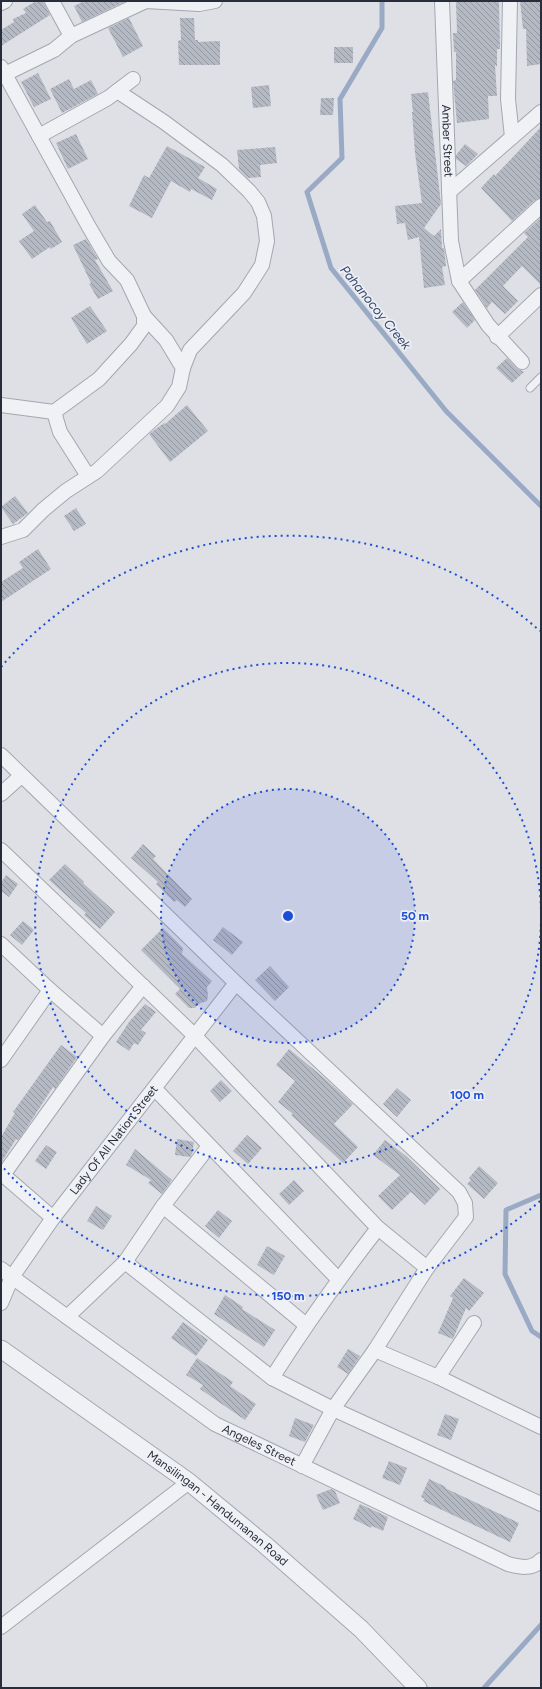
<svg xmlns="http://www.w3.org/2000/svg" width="542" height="1689" font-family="Figtree,sans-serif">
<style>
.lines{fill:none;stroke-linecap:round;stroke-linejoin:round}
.stream{stroke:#9aaac5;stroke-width:5}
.building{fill:url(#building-back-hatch)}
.service-casing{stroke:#a4a7b0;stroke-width:9}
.minor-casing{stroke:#a4a7b0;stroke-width:16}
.tertiary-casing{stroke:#a4a7b0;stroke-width:19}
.service{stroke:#f0f1f5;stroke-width:7}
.minor{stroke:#f0f1f5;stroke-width:14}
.tertiary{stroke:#f0f1f5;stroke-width:17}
.ring{fill:none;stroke:#1d4ed8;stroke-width:2;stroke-dasharray:2 4}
.labels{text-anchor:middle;stroke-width:3.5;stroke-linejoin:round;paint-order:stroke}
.street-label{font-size:12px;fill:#282d3c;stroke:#edeff4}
.water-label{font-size:13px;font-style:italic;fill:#35486d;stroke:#edeff4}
.centre{fill:#1d4ed8;stroke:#edeff4;stroke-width:2}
.ring-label{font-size:12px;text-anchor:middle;font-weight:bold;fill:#1d4ed8;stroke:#edeff4;stroke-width:3.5;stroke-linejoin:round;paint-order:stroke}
</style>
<defs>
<pattern id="building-back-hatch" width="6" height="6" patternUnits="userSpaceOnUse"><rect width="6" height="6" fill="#b5b9c3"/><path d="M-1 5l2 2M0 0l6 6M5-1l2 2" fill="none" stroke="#9397a0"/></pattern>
</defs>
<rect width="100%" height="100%" fill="#dee0e6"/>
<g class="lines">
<!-- stream -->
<path class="stream" d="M382,1v27l-42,71 2,59 -35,34 24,76 115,143 95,95
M541,1195l-35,15 -1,64 27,57 9,6
M484,1688l57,-63"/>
</g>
<!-- building -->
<path class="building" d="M36,1h7l7,14 -49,31v-16l13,-8 -1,-3 13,-6 -3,-4z
M84,1h42l-44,21 -8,-16z
M456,1h43l1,48h-3v18l-2,-2 2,31h-9l1,23 -32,4 -4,-42 3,-1v-28h-2l-1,-19h4z
M520,1h21v63l-14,2 -1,-37h-3z
M129,18l14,28 -20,11 -15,-29z
M180,18h14l1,22h3v2l22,-1v24h-41l-1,-24 3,-1z
M334,47h19v16h-19z
M38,73l13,26 -17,8 -13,-25z
M69,79l5,10 17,-9 7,14 -36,19 -12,-24z
M269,85l2,21 -18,2 -2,-21z
M428,92l13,112 -17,24 10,8 7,-7 1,19h2l2,18 -4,1 3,18 -21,3 -5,-51 -11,3 -3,-17 -8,1 -2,-18 27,-3 -7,-50 -3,-41h1l-2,-18z
M321,98h13l-1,17h-13z
M541,127v71l-6,2 -23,21 -31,-33 13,-14 1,2z
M76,134l12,25 -20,10 -12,-26z
M465,144l13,10 -12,12 -10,-7v-4z
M167,146l38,21 -7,11 19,11 -5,11 -21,-11 -1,3 -19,-11 -19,37 -23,-12 15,-31 5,3z
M275,147l2,16 -17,2 1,12 -13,1 -9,-9 -2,-19z
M35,205l12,17 3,-1 12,21 -11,7 -1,-2 -18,12 -13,-18 15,-10 -12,-17z
M541,218v67l-19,-19 -19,20 15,15 -13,13 -13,-12 -5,6 -12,-18 53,-53 -4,-4z
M86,239l12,20 -3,1 18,31 -15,8 -9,-15 2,-1 -18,-38z
M463,302l12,18 -8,8 -15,-16z
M90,306l17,25 -20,13 -16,-26z
M507,358l9,10 8,4 -12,11 -16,-15z
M187,405l21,26 -38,31 -21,-28 15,-11 1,1z
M15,496l13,17 -15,11 -12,-17z
M76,508l10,16 -12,7 -10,-15z
M38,549l13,20 -50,33v-20l22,-14 -4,-6z
M143,844l13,12 -3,3 39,40 -7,8 -8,-7 -3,2 -18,-18 2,-2 -27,-24z
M65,864l19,18 -1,1 32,29 -15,17 -16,-14 2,-2 -37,-33z
M6,875l12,9 -9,13 -8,-6v-8z
M23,921l11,9 -12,15 -12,-10z
M223,927l20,15 -11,13 -19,-15z
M163,928l20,20 -1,6 30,27 -5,6 1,9 -1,5 -9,3 -3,4h-6l-14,-14 5,-5 -39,-39z
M270,966l19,21 -14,14 -20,-21z
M145,1004l11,8 -15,18 5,3 -8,12 -4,-2 -5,8 -13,-9 13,-20z
M61,1045l16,12 -22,32 -2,-2 -31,48 -4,5 -2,-1 -15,24v-26l14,-24 -2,-1z
M289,1049l34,28 30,27 -19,20 24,23 -15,16 -52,-48 2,-1 -15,-12 17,-21 -19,-16z
M221,1080l11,11 -12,11 -10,-11z
M397,1088l14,12 -14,17 -14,-13z
M247,1135l15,13 -14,16 -15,-13z
M177,1139l17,3 -2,12 -2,3 -15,-2z
M385,1140l21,16 34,33 -15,16 -14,-13 -19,18 -14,-14 22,-21 -27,-20z
M46,1145l11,7 -11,17 -11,-8z
M135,1149l37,31 -10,14 -14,-11 3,-3 -25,-15z
M479,1166l19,17 -14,16 -17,-15 4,-4 -2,-2z
M294,1180l10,11 -15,14 -10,-11z
M96,1206l16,10 -9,14 -16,-9z
M218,1210l14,11 -13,17 -14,-12z
M267,1246l18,10 -11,19 -17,-10z
M464,1278l20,15 -15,18 -3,-3 -13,31 -15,-6 15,-35 -3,-2z
M225,1295l18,12 -1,2 33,21 -11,17 -50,-33z
M183,1322l25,18 -12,16 -25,-18z
M348,1349l12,7 -12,18 -11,-7z
M197,1358l36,24 -3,4 26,18 -11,16 -45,-31 3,-4 -17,-10z
M445,1414l14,5 -8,21 -14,-5z
M295,1418l19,7 -9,17 -16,-6z
M389,1461l18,7 -7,17 -18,-7z
M429,1479l17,8 -1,1 74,35 -9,19 -87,-41 2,-2 -4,-2z
M331,1489l4,2 5,12 -17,7 -7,-15z
M360,1504l28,13 -5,14 -11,-5 -1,2 -18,-9z"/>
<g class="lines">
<!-- service casing -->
<g class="service-casing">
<path id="service" d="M530,388l11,-11"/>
</g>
<!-- minor casing -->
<g class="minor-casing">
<g id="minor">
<path d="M52,1l19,35"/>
<path id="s1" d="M442,1l9,240 8,40 29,44 34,37"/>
<path d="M510,1l-2,98 4,38"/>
<path d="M1,3l4,-2"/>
<path d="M1,67l88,160 20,34 18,19 17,36v10l-13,18 -32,35 -45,33 -53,-7"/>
<path d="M5,74l49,-24 17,-14 75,-35 53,3 16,-3"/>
<path d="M39,136l69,-38 25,-19"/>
<path d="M449,192l92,-80"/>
<path d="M459,281l82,-75"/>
<path d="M144,316l22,24 17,28"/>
<path d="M497,337l44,-42"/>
<path d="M54,412l6,20 28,44"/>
<path d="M1,537l22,-7 20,-20 23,-19 31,-20 70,-65 12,-19 4,-19 7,-18 54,-57 18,-28 5,-24 -3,-25 -6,-14 -9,-11 -27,-26 -58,-43 -47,-31"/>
<path d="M1,755l235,228 223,209 6,11 1,14 -39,51 -52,82 -42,59 -31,57"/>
<path d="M1,794l20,-18"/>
<path d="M1,850l193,185 184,193 49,40"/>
<path d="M1,944l49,46 53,46"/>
<path d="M1,1060l49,-70"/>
<path d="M155,1089l183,190"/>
<path d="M1,1173l52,45"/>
<path d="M3,1175l100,-139 40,-50"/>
<path d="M163,1206l143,119"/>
<path d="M125,1262l147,116 61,31 208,95"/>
<path id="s2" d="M1,1269l214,155 293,140c12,3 24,6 33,-4"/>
<path id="s3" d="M1,1303l11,-26 41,-59 183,-235"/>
<path d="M67,1317l58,-55 38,-56 46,-60"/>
<path d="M375,1350l63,27 103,50"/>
<path d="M438,1377l36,-54"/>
<path d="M272,1378c33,-52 68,-101 106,-150"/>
<path d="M1,1627l188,-145"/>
</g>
</g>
<!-- tertiary casing -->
<g class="tertiary-casing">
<g id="tertiary">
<path id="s4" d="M1,1349l188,133 75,62 97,85 57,59"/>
</g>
</g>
<!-- service -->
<use href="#service" class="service"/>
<!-- minor -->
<use href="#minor" class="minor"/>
<!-- tertiary -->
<use href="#tertiary" class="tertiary"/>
</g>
<!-- distance rings -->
<circle cx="288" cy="916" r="127" fill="#1d4ed8" fill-opacity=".12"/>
<g class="ring">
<circle cx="288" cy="916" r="127"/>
<path d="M541 918A253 253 0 1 1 541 914"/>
<path d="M540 1201A380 380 0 0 1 1 1165M1 667A380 380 0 0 1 540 631"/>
</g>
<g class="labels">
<!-- street labels -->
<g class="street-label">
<text dy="4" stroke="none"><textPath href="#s1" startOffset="140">Amber Street</textPath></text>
<text dy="4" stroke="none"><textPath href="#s3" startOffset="199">Lady Of All Nation Street</textPath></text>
<text dy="4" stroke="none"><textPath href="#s2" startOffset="313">Angeles Street</textPath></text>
<text dy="4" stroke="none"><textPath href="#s4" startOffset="269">Mansilingan - Handumanan Road</textPath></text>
</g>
<!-- water labels -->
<g class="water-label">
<text transform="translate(376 307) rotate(51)" y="5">Pahanocoy Creek</text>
</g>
</g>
<circle cx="288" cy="916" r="6" class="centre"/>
<g class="ring-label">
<text x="415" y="920">50 m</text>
<text x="467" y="1099">100 m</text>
<text x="288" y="1300">150 m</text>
</g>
<!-- border -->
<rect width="542" height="1689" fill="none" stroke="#282d3c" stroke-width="4"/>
</svg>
